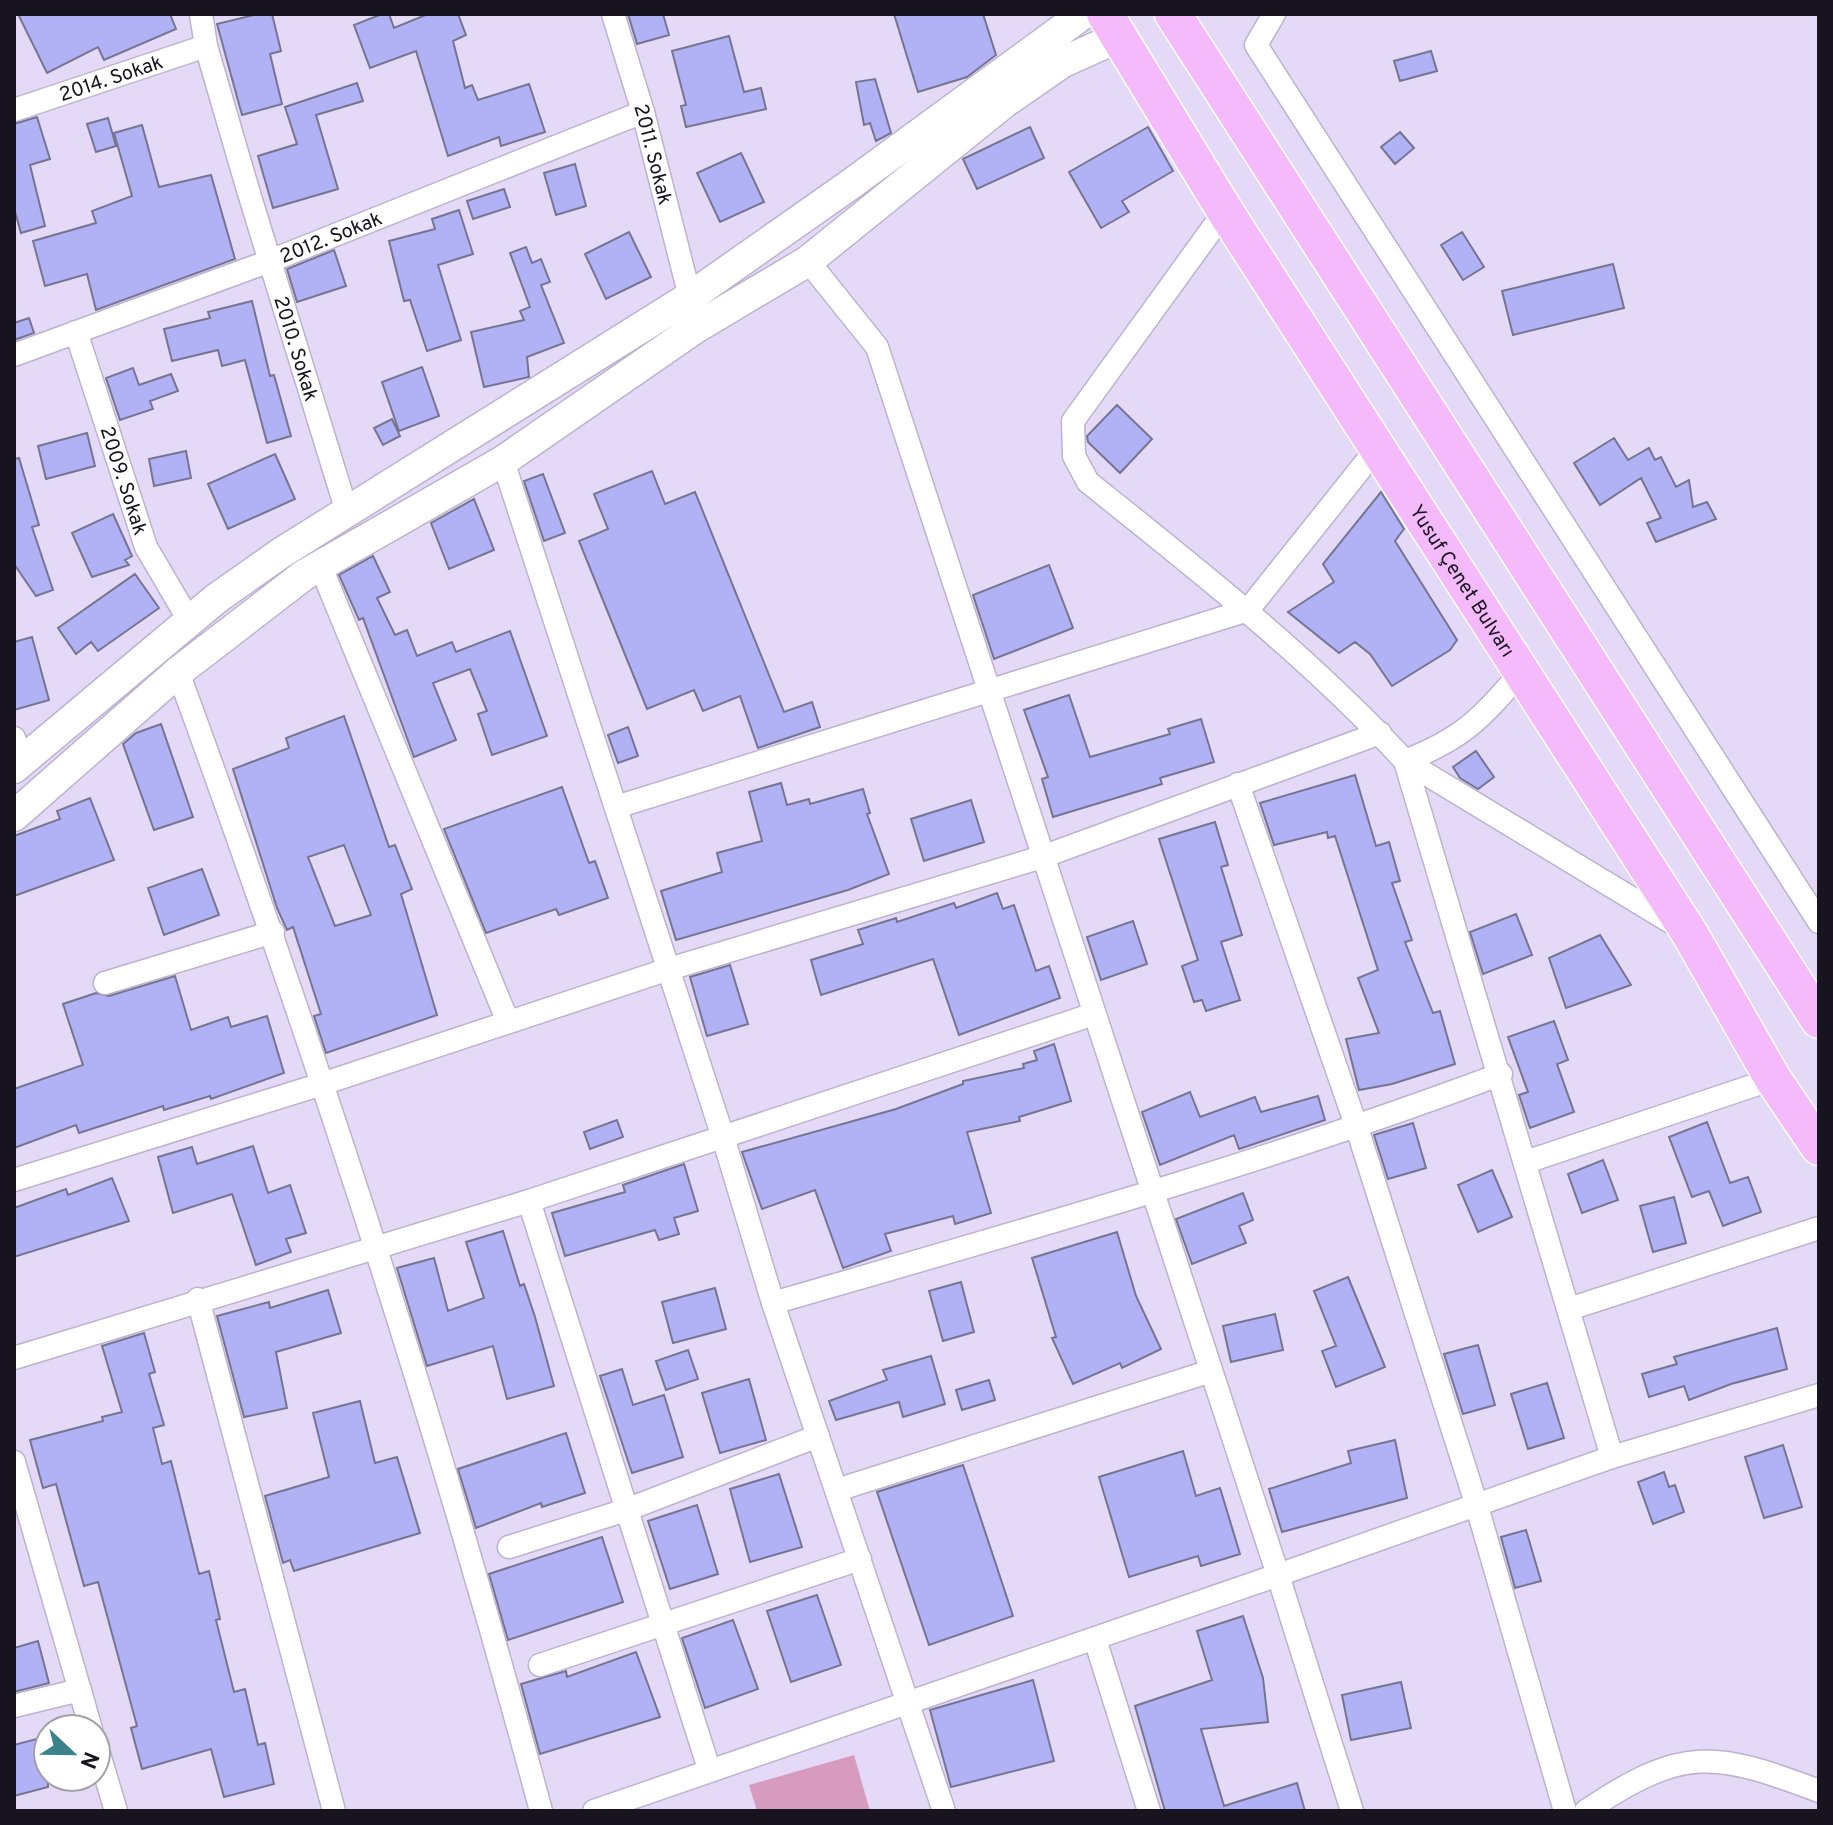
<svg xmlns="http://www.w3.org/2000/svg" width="1833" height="1825" font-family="Overpass,sans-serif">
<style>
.green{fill:#d79bc0}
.building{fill:#b1b2f5;stroke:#757592;stroke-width:2;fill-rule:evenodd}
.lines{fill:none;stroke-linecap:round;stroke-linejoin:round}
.minor-casing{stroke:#bdb2d0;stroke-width:25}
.secondary-casing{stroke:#bdb2d0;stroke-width:33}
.trunk-casing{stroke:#fff;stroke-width:39}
.minor{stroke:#fff;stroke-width:22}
.secondary{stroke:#fff;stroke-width:30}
.trunk{stroke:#f4bafc;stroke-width:36}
.labels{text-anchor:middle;stroke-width:7;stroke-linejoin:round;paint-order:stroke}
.street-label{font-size:20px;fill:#18141f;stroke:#fff}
</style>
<rect width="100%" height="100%" fill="#e5d9f8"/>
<!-- green -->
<path class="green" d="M854,1755l16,56h-113l-8,-26z"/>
<!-- building -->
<path class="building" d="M18,14h152l6,15 -72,31 -6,-13 -51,26z
M258,14h14l9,37 -11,3 12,50 -40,11 -25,-91z
M382,14h7l5,14 34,-14h30l8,21 -13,6 12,47 7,-3 6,15 51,-16 16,48 -44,14 -2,-9 -51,19 -32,-105 -46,17 -16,-43z
M628,14h35l6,21 -32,9z
M894,14h89l13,41 -29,22 -49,15z
M729,36l15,56 17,-4 5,21 -80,18 -5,-21 5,-1 -14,-54z
M1431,51l6,20 -37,10 -6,-20z
M875,79l16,54 -15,8 -6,-18 -6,2 -8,-43z
M357,83l6,18 -47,14 22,74 -65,19 -15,-52 39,-12 -12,-37z
M37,117l13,42 -20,6 15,61 -24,7 -7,-25v-84z
M108,118l8,28 -20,6 -9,-28z
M142,125l17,62 52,-12 24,84 -139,51 -9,-36 -42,12 -12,-45 63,-18 -4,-12 40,-15 -18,-63z
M1030,127l14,31 -67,31 -14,-30z
M1148,127l25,44 -51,30 7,11 -28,16 -32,-56z
M1400,132l14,16 -19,16 -14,-17z
M741,153l23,49 -44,20 -23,-49z
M575,164l11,42 -30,9 -12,-42z
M504,189l6,18 -37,12 -6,-18z
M459,210l14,44 -35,11 23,75 -34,11 -17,-51 -6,1 -15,-60 46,-12 -3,-10z
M629,232l22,45 -45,22 -21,-45z
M1462,232l22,35 -21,13 -22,-35z
M526,247l6,16 9,-4 9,23 -9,3 23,58 -37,14 2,20 -45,10 -13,-55 53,-12 -4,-9 10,-4 -20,-54z
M334,250l12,36 -49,16 -10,-33z
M1613,264l11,44 -111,27 -11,-44z
M252,301l18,75 4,-1 17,61 -24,7 -22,-83 -23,6 -4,-16 -46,11 -8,-32 46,-11 -2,-6z
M29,318l5,15 -20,7v-17z
M422,367l17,49 -40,15 -17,-49z
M133,368l6,17 32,-11 7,17 -28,10 3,8 -33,11 -14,-42z
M1117,405l35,34 -32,34 -32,-31 -1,-6z
M392,419l8,17 -17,9 -9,-17z
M87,433l8,33 -49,13 -8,-33z
M1614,438l14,22 21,-12 6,12 6,-3 15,30 13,-7 4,27 14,-5 9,17 -60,23 -9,-19 14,-5 -20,-40 -41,27 -26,-42z
M186,451l5,27 -37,8 -5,-27z
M275,454l20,45 -67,30 -20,-45z
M19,458l20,67 -7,2 21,63 -17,6 -22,-32v-105z
M652,471l13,33 30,-12 89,220 28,-10 8,25 -62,21 -18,-52 -37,15 -9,-21 -47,19 -68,-168 29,-12 -14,-35z
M543,474l22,59 -21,8 -20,-60z
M1381,492l23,37 -9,12 62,99 -7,10 -58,36 -22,-32 -15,-12 -16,11 -51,-41 46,-30 -11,-18z
M474,499l20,51 -45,19 -18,-46z
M113,514l19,42 -7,4 4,5 -37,12 -20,-44z
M373,556l17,36 -13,6 18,37 12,-5 10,26 35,-14 4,10 54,-21 37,105 -55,19 -14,-41 9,-3 -17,-42 -37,14 23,57 -42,17 -51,-139 -4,2 -20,-45z
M1049,565l24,63 -79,31 -21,-64z
M135,574l24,34 -61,43 -7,-9 -15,12 -18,-26z
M32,637l17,63 -35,10v-68z
M1069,695l21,62 80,-23 -2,-5 33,-10 13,43 -54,16 2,6 -109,33 -11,-38 6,-2 -24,-67z
M344,716l45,131 6,-2 17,44 -11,5 36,121 -111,38 -12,-37 7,-2 -28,-87 -6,3 -10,-22 -44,-139 56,-21 -3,-10zM344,845l27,70 -36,11 -27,-69z
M161,724l32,93 -39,13 -31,-86 13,-11z
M628,727l10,29 -20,7 -10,-28z
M1476,751l18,26 -16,12 -18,-11 -7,-11z
M1355,775l21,71 13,-4 11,39 -8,2 20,57 -7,2 28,71 7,-2 15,53 -63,20 -33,6 -13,-51 33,-6 -21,-55 20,-8 -43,-134 -7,2 -1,-6 -53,13 -14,-42z
M781,783l6,22 22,-6 1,5 53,-15 7,24 -3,1 22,60 -41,16 -172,50 -15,-49 61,-19 -5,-19 45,-12 -13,-49z
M562,787l27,76 6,-2 13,37 -49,17 -3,-6 -70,24 -42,-104z
M90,798l24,62 -100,36v-60l46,-17 -3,-8z
M971,800l13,42 -60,19 -13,-42z
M1215,822l13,43 -7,2 21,68 -21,7 19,58 -34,11 -4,-11 -8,2 -12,-36 16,-6 -39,-121z
M202,869l17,46 -55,20 -16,-47z
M997,893l6,16 11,-4 22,66 13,-5 11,32 -101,37 -26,-76 -112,36 -10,-35 52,-16 -5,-14 38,-12 1,4 57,-19 2,5z
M1516,914l16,41 -49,19 -13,-42z
M1133,921l14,43 -46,16 -14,-43z
M1600,935l31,50 -65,23 -17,-50z
M730,965l18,59 -41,12 -17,-59z
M175,976l16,54 37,-13 3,10 36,-11 17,57 -73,26 -1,-3 -46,14 -1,-4 -84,27 -3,-8 -62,23v-59l69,-24 -20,-61 33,-11 13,3z
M1554,1021l14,39 -11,4 17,48 -44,16 -11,-33 9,-3 -20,-55z
M1054,1044l17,57 -52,16 1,4 -53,11 24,81 -36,11 -2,-8 -68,18 6,17 -48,17 -28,-78 -53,19 -20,-57 154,-43 67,-25v-3l61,-13 -1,-4 14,-4 -3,-9z
M1190,1092l10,25 55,-20 6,15 57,-16 7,24 -86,29 -5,-14 -74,30 -18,-53z
M617,1120l6,17 -33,12 -6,-17z
M1707,1122l23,61 18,-6 13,35 -38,14 -14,-35 -17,6 -23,-60z
M1413,1123l13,45 -38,11 -14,-44z
M253,1146l15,47 22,-8 16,48 -20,6 5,13 -35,13 -24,-71 -59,19 -15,-56 34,-10 5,17z
M1603,1160l15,40 -36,13 -14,-39z
M684,1164l14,47 -24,7 5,16 -20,6 -4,-10 -90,26 -13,-43 73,-21 -2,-7z
M1492,1170l20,47 -34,15 -20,-47z
M112,1178l17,43 -115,36v-49l52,-19 2,6z
M1243,1193l10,27 -14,6 7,17 -54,21 -16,-45z
M1674,1197l12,46 -33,9 -13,-46z
M503,1231l17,55 4,-2 11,33 19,69 -47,13 -14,-53 -66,20 -30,-98 37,-10 14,53 36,-13 -18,-56z
M1117,1232l19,64 25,53 -39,19 -2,-5 -47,21 -21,-46 4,-1 -24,-79z
M1348,1277l37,90 -49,20 -14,-36 14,-5 -22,-55z
M961,1282l13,50 -31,9 -14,-50z
M715,1288l11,41 -53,14 -11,-41z
M328,1290l13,43 -65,19 11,56 -43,9 -27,-101 52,-14 1,6z
M1275,1314l8,36 -52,12 -8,-36z
M1777,1328l10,41 -56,15 -42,16 -5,-14 -35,11 -7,-23 35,-10 -3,-7z
M144,1333l11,39 -6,2 15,51 -11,3 9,36 9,-3 28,113 10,-3 11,48 -4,1 18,72 11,-3 13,56 7,-2 9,41 -50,13 -13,-48 -69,20 -11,-41 6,-2 -39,-144 -14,4 -28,-102 -13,4 -13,-48 73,-19 -1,-4 20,-5 -20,-66z
M1478,1345l17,60 -32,9 -19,-60z
M688,1350l10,29 -32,11 -10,-29z
M931,1356l14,48 -42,13 -4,-15 -63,18 -7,-19 58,-21 -4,-10z
M622,1369l11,36 31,-10 19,62 -51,16 -32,-97z
M749,1379l17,61 -46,13 -18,-60z
M989,1380l6,20 -33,10 -6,-20z
M1547,1383l17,55 -36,11 -17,-55z
M360,1401l15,62 22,-6 23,76 -126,38 -4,-11 -7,3 -18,-67 64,-19 -16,-64z
M566,1433l19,60 -43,14 -1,-4 -65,25 -18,-59z
M1395,1440l12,58 -125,34 -13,-43 82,-26 -3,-12z
M1783,1445l19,62 -38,11 -19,-61z
M1183,1451l13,45 24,-8 20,66 -39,12 -3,-10 -69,21 -30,-100z
M963,1465l50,151 -84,29 -52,-153z
M1664,1472l5,15 6,-2 9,27 -31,12 -15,-42z
M779,1474l23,73 -52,15 -20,-73z
M697,1505l21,69 -48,15 -22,-68z
M1526,1530l15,51 -26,7 -14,-51z
M602,1537l21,65 -115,38 -19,-66z
M817,1595l24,70 -50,17 -24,-71z
M1243,1616l20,62 5,44 -67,7 23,77 73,-23 8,28h-140l-30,-105 77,-26 -15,-49z
M733,1620l25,69 -53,19 -23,-70z
M38,1641l11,42 -35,9v-44z
M636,1652l24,65 -120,37 -19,-70 45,-13 1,6z
M1033,1680l21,81 -103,26 -21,-77z
M1401,1682l10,46 -60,12 -9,-45z
M48,1736v51l-34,9v-51z"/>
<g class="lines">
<!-- minor casing -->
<g class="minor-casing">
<g id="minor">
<path id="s1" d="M201,14l5,32 42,144 99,322"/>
<path id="s2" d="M613,14l30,98 47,185"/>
<path d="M1274,14l-18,31 563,877"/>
<path id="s3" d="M14,110l192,-64"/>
<path d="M1225,211l-152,210 1,35 14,26c110,88 221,175 317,279l207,696"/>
<path id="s4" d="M76,332l70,215 44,75"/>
<path id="s5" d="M14,355l256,-94 373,-149"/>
<path d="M503,461l220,676 50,166 171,508"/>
<path d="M320,565l188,457"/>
<path d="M178,672c137,374 260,754 363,1139"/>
<path d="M14,738l7,23"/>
<path d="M1405,761l274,166"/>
<path d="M1405,761c60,-23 77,-44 118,-91"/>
<path d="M1238,784l119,344 119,375 89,308"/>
<path d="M616,807l632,-197 130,-163"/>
<path d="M105,983l168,-51"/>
<path d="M1526,1162l247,-83"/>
<path d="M14,1180l308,-96 347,-115 373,-112 338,-124"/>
<path d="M529,1201l180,568"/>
<path d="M198,1299l136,512"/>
<path d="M773,1303c245,-71 489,-139 728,-229"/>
<path d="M1569,1309l250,-81"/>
<path d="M14,1358l515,-157 565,-187"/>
<path d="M14,1462l77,267"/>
<path d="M837,1490l374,-119"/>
<path d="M509,1547l117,-37 192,-74"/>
<path d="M1095,1639l54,172"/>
<path d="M540,1665l320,-106"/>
<path d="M14,1706l66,-16"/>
<path d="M96,1744l20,67"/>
<path d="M594,1811l684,-236 -401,-1228 -69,-86"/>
<path d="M1352,1811l-74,-236 334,-118 207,-62"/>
<path d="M1586,1811c97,-65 127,-60 233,-20"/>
</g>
</g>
<!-- secondary casing -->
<g class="secondary-casing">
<path id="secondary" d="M14,768l203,-170 64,-45 409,-256 161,-113 232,-170
M14,816l164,-144 126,-97 199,-114 194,-134 111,-66 197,-159 58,-40 56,-25"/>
</g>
<!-- trunk casing -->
<g class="trunk-casing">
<g id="trunk">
<path id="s6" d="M1105,14l120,197 465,723 83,145 46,68"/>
<path d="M1173,14l646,1006"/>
</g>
</g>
<!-- minor -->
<use href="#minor" class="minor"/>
<!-- secondary -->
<use href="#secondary" class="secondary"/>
<!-- trunk -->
<use href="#trunk" class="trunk"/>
</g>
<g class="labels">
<!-- street labels -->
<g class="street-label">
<text dy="7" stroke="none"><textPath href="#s3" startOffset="102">2014. Sokak</textPath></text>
<text dy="7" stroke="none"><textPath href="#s2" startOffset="146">2011. Sokak</textPath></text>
<text dy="7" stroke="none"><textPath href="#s5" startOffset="338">2012. Sokak</textPath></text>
<text dy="7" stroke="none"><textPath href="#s1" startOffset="348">2010. Sokak</textPath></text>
<text dy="7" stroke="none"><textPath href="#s4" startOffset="156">2009. Sokak</textPath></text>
<text dy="7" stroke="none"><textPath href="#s6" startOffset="670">Yusuf Çenet Bulvarı</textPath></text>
</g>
</g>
<!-- border -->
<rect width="1833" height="1825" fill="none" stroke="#18141f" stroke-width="32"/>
<!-- north arrow -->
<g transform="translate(72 1753) rotate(112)"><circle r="38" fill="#ffffff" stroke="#a3a1a5" stroke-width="2"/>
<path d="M0-6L14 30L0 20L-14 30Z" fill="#3b828b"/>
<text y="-12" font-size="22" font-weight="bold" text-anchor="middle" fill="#18141f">N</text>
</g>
</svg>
